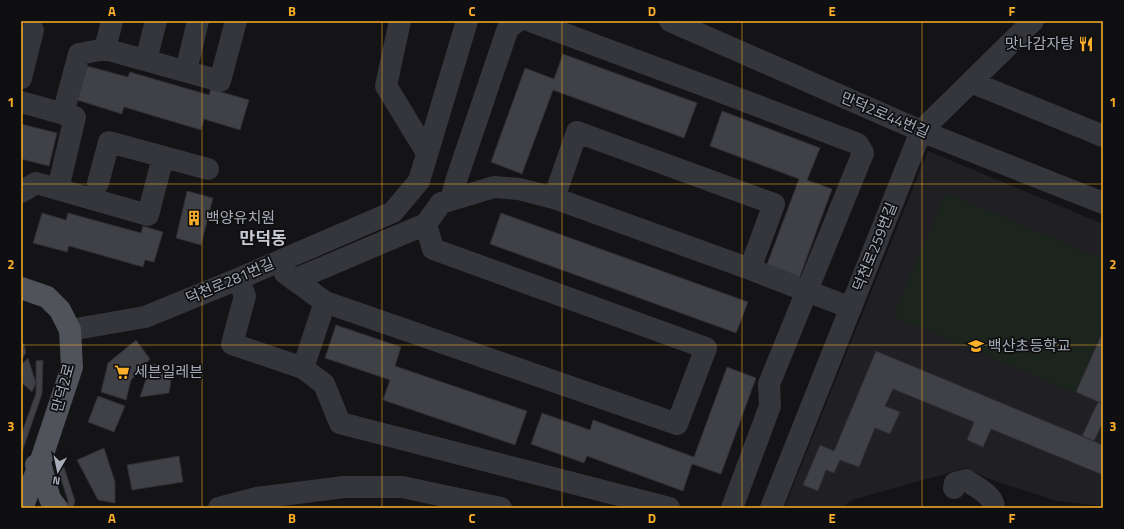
<svg xmlns="http://www.w3.org/2000/svg" width="1124" height="529" font-family="'Titillium Web','Noto Sans KR',sans-serif">
<style>
.built{fill:#202024}
.green{fill:#1c251d}
.building{fill:#404147;stroke:#2e2e33}
.lines{fill:none;stroke-linecap:round;stroke-linejoin:round}
.minor{stroke:#35363c;stroke-width:22}
.major{stroke:#51535b;stroke-width:22}
.grid{fill:none;stroke:#fbaf28;stroke-width:1;stroke-opacity:0.55}
.labels{text-anchor:middle;stroke-width:3.5;stroke-linejoin:round;paint-order:stroke}
.poi-label{font-size:15px;fill:#a6abb7;stroke:#0f0f11;text-anchor:start}
.street-label{font-size:15px;fill:#a6abb7;stroke:#0f0f11}
.quarter-label{font-size:17px;font-weight:bold;fill:#c7cad3;stroke:#0f0f11}
.neatline{fill:none;stroke:#fbaf28;stroke-width:1.5}
.grid-label{font-size:13px;text-anchor:middle;font-weight:bold;fill:#fbaf28}
</style>
<rect width="100%" height="100%" fill="#141416"/>
<!-- built -->
<path class="built" d="M928,151l175,73v282l-46,-5 -68,-22 -23,-11 -114,32 -10,8h-58z"/>
<!-- green -->
<path class="green" d="M946,193l157,66v67l-28,67 -182,-77z"/>
<!-- building -->
<path class="building" d="M563,54l134,49 -13,35 -131,-48 -31,84 -31,-12 34,-94 29,11z
M87,66l41,11 2,-5 79,23 2,-6 38,11 -9,30 -36,-11 -3,11 -77,-23 -2,7 -45,-14z
M722,111l98,37 -13,32 25,9 -33,90 -33,-12 33,-88 -89,-33z
M21,124l36,9 -8,33 -28,-7z
M187,191l26,7 -12,47 -25,-7z
M42,213l24,7 2,-7 73,20 2,-7 20,6 -9,30 -9,-2 -2,7 -74,-21 -2,6 -34,-9z
M501,213l247,89 -12,31 -246,-89z
M336,325l65,22 -6,19 132,45 -12,34 -132,-45 7,-20 -65,-22z
M1103,331v73l-27,-12z
M136,340l14,19 -19,21 -5,20 -25,-8 7,-29z
M21,343l3,1 2,9 -5,7z
M876,351l227,94v30l-112,-46 -8,18 -16,-7 7,-18 -81,-33 -8,17 15,6 -10,22 -15,-6 -16,39 -19,-7 -6,13 -8,-3 -8,21 -15,-6 17,-40 14,6z
M28,358l8,25 -4,9 -11,-10v-17z
M43,360l-1,34 -21,61v-20l15,-42v-32z
M151,364l22,3 -4,26 -29,4z
M727,367l29,11 -35,96 -29,-10 -9,27 -96,-35 -3,7 -53,-19 11,-31 48,17 3,-10 101,37z
M98,396l27,10 -11,26 -26,-10z
M1098,402l5,2v18l-9,19 -12,-5z
M104,448l11,34v21l-17,-3 -21,-40z
M179,456l4,26 -51,8 -5,-25z
M64,467l11,34 -2,7h-6l1,-7 -10,-31z"/>
<g class="lines">
<!-- minor -->
<path class="minor" d="M400,21l-14,65 41,67
M530,21l178,66 150,57 5,9 -94,231 1,22 -38,102
M670,21l251,110 182,72
M105,49l7,-28
M146,60l10,-39
M186,71l12,-50
M21,78l12,-48
M971,82l132,54
M21,102l54,15 -17,72
M63,114l16,-60 26,-5 115,32 16,-60
M98,183l11,-41 99,27
M21,192l15,-9 112,32 15,-58
M554,198l23,-66 197,72 -24,65
M451,200l6,-22 51,-150 10,-7
M426,224l15,-21 53,-16 25,2 35,9 196,71 101,39
M238,279l7,17 -13,48 71,24 22,-66 -40,-29
M294,280l132,-56 7,25 273,99 -29,76 -352,-122
M70,330l75,-13 93,-38 155,-67 26,-31 48,-160
M303,368l21,16 16,39 329,85
M954,488l1,-5 11,-3c10,7 28,15 28,28
M219,508l38,-10 87,-11h58l99,21
M771,508l150,-377 112,-110"/>
<!-- major -->
<path class="major" d="M21,288l26,9 13,13 10,20 2,37 -32,96 -18,45
M36,465l4,-2 10,36 7,9"/>
</g>
<!-- grid -->
<path class="grid" d="M202,21v487M382,21v487M562,21v487M742,21v487M922,21v487M21,184h1082M21,345h1082"/>
<!-- icons -->
<defs>
<g id="restaurant-bare" transform="scale(1.2)"><path d="M-5-6h1v4h1v-4h1v4h1v-4h1v5L-1.5 .5V6h-2V.5L-5-1ZM5-6V6H3V1.5H1.5Q1.5-4 5-6Z" fill="#fbaf28" stroke="#0f0f11" stroke-width="2.5" paint-order="stroke"/></g>
<g id="building-bare" transform="scale(1.2)"><path d="M-4-6H4V6H1V3H-1V6H-4ZM-2.5-4.3h1.7v1.8h-1.7ZM.8-4.3h1.7v1.8H.8ZM-2.5-1h1.7V.8h-1.7ZM.8-1h1.7V.8H.8Z" fill="#fbaf28" stroke="#0f0f11" stroke-width="2.5" paint-order="stroke"/></g>
<g id="school-bare" transform="scale(1.2)"><path d="M0-5L7-2L0 1L-7-2ZM-4 1L0 2.5L4 1V4Q0 6-4 4Z" fill="#fbaf28" stroke="#0f0f11" stroke-width="2.5" paint-order="stroke"/></g>
<g id="supermarket-bare" transform="scale(1.2)"><path d="M-6-5.5h2.5l.6 2H6L4.5 2H-2.5L-4.4-4H-6ZM-1.5 3.2a1.3 1.3 0 1 0 .1 0ZM3 3.2a1.3 1.3 0 1 0 .1 0Z" fill="#fbaf28" stroke="#0f0f11" stroke-width="2.5" paint-order="stroke"/></g>
</defs>
<g fill-rule="evenodd">
<use href="#restaurant-bare" x="1086" y="44"/>
<use href="#building-bare" x="194" y="218"/>
<use href="#school-bare" x="976" y="346"/>
<use href="#supermarket-bare" x="122" y="372"/>
</g>
<g class="labels">
<!-- poi labels -->
<g class="poi-label">
<text x="1074" y="49" text-anchor="end">맛나감자탕</text>
<text x="206" y="223">백양유치원</text>
<text x="988" y="351">백산초등학교</text>
<text x="134" y="377">세븐일레븐</text>
</g>
<!-- street labels -->
<g class="street-label">
<text transform="translate(885 115) rotate(23)" y="5">만덕2로44번길</text>
<text transform="translate(875 247) rotate(-68)" y="5">덕천로259번길</text>
<text transform="translate(230 281) rotate(-23)" y="5">덕천로281번길</text>
<text transform="translate(63 388) rotate(-75)" y="5">만덕2로</text>
</g>
<!-- quarter labels -->
<g class="quarter-label">
<text x="263" y="244">만덕동</text>
</g>
</g>
<!-- border -->
<rect width="1124" height="529" fill="none" stroke="#0f0f11" stroke-width="44"/>
<!-- north arrow -->
<g transform="translate(58 471) rotate(189)" stroke="#0f0f11" stroke-width="3" paint-order="stroke">
<path d="M0-3L7 15L0 10L-7 15Z" fill="#a6abb7"/>
<text y="-6" font-size="11" font-weight="bold" text-anchor="middle" fill="#a6abb7">N</text>
</g>
<rect x="22" y="22" width="1080" height="485" class="neatline"/>
<g class="grid-label">
<text x="112" y="16">A</text>
<text x="292" y="16">B</text>
<text x="472" y="16">C</text>
<text x="652" y="16">D</text>
<text x="832" y="16">E</text>
<text x="1012" y="16">F</text>
<text x="11" y="107">1</text>
<text x="1113" y="107">1</text>
<text x="11" y="269">2</text>
<text x="1113" y="269">2</text>
<text x="11" y="431">3</text>
<text x="1113" y="431">3</text>
<text x="112" y="523">A</text>
<text x="292" y="523">B</text>
<text x="472" y="523">C</text>
<text x="652" y="523">D</text>
<text x="832" y="523">E</text>
<text x="1012" y="523">F</text>
</g>
</svg>
